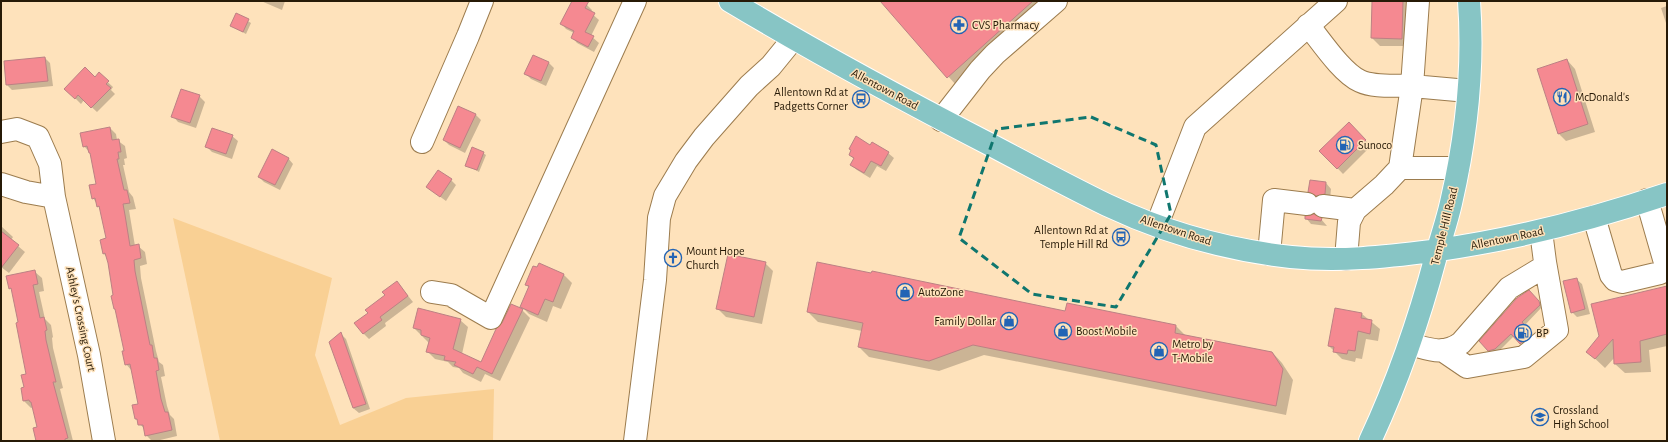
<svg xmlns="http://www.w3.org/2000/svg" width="1668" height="442" font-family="'Alegreya Sans',sans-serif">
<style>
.green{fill:#f9d094}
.shadow{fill:#0003}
.building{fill:#f58991;stroke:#bc8184}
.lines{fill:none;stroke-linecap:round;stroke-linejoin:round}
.minor-casing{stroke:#9c7c4e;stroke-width:24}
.major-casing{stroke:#fff;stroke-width:24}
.minor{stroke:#fff;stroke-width:22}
.major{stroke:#87c5c5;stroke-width:22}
.marked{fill:none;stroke:#0f766e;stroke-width:3;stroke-dasharray:8 5;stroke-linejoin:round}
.labels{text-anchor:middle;stroke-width:3;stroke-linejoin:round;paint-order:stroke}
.poi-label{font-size:12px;fill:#271a07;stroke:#fee2bb;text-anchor:start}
.street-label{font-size:12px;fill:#271a07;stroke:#fee2bb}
</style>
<rect width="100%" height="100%" fill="#fee2bb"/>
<!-- green -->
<path class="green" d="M173,218l159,60 -17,77 25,70 66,-27 88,-9 -1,52h-273z"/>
<!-- shadow -->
<path class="shadow" d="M261,1h24l-3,9z
M576,1h3l8,4 5,5 -1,3 8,7 -8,16 8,7 -5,9 -17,-9 -5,-6 2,-4 -8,-4 -5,-6z
M881,1h169l-94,84z
M1373,1h38l-1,45h-30l-8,-8z
M1667,6v20l-6,-18z
M236,14l15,9 -5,11 -15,-8z
M533,56l16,7 5,5 -8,18 -15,-7 -5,-5z
M45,58l5,5 3,23 -41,4 -5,-5z
M1567,60l8,9 20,63 -29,9 -8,-8z
M99,74l14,13 -2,3 4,4 -18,18 -13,-12 -3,4 -15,-15 29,-11z
M199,96l6,6 -9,26 -18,-6 -5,-6z
M458,107l18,8 5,5 -16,33 -16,-8 -5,-5z
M1349,124l22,22 -28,28 -22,-23z
M110,128l6,6 1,6 8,6 2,12 -3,1 1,6h-2l6,27 4,5 3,12 -7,1 6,36h3l7,6 2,12 -7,2 1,12 15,73 3,11 4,3 2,11 -4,1 6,29 3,9 4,4 3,17 -21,5h-4l-6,-6 -1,-5 -9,-11 4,-14 -8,-34 -6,-7 -1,-12 -8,-41 -2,-2 -1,-13 -7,-39 -4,-4 5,-14 -7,-29 -8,-12 4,-14 -6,-30 -7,-8z
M232,136l6,5 -6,18 -20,-7 -6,-6z
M871,146l17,7 6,5 -8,13 -9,-5 -7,12 -13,-8 -6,-5 3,-6 -4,-4z
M483,153l3,2 -7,17 -13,-7z
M288,158l5,6 -13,26 -16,-8 -5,-5z
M451,180l5,5 -10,16 -19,-14z
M1311,181l15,2 5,6 -1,10 -8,2 -7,-4 -6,-6z
M1306,218l15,1 6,7 -16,-2z
M1,226l12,11 -2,3 14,12 -16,21 -8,-6z
M765,263l8,8 -11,53 -36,-7 -8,-8z
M539,264l25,11 8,8 -11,26 -8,-3 -6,16 -18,-8 -8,-8 8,-18 -3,-4z
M35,272l7,6 2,13 -5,1 6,27 6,6 2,12 -1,1 1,10 10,40 -3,1 13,52h-36l1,-13 -4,-21 -3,1 -7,-7 3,-26 -7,-52 -7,-32 -3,-3z
M1576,279l6,5 8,30 -13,3 -5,-5z
M397,282l16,20 -28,21 1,3 -17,13 -6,-6 6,-20 18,-18z
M1667,287v59l-18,4 2,22 -26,1 -10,-9v-7l-10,11 -17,-16z
M1529,292l12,12 1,3 -18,19 10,10 -10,9 -10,-9 -16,16 -6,1 -12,-12z
M1068,305l108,21 10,10 86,16 10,11 11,17 -7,35 -302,-60 -45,16 -70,-14 -10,-10 3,-16 -44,-9 -10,-10 258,1z
M1336,309l26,5 18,15 -2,12 -12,-2 -4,20 -6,-1 -1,4 -13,-3 -13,-13z
M522,310l8,8 -30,63 -15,-7 -4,8 -18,-9 -4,-5 -6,-1 -5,-5 -13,-3 -8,-8 2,-8 -15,-15 46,-8 8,7 -6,27 19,9z
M341,334l5,5 24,70 -11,4 -6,-5z"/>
<!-- building -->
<path class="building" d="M572,1h17l-4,7 10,5 -10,19 9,4 -6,11 -17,-9 3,-7 -14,-7z
M880,1h153l-86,77z
M1372,1h31l-1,38 -31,-1z
M236,13l13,6 -6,13 -13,-6z
M533,55l16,7 -8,19 -17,-7z
M45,57l3,24 -42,4 -2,-24z
M1567,59l21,65 -30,10 -21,-65z
M85,67l10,10 4,-5 10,9 -3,3 5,4 -20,20 -13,-13 -3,4 -11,-10z
M181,89l19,6 -10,28 -19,-6z
M458,106l18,8 -16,34 -17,-8z
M1349,122l17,18 -29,29 -18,-18z
M110,127l2,13 7,-1 2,13h-3l1,7h-2l7,31h3l3,13 -7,1 2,11 5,31 9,-2 2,14 -7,2 1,11 15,74h2l2,13h3l2,12 -3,1 5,28 4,13h3l4,18 -27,6 -2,-11h-5l-1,-6h-2l-3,-14 6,-1 -8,-40 -5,1 -3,-14h2l-9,-42h-1l-3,-13 2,-1 -5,-32 -3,-10 -2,1 -3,-14 6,-2 -7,-32 -2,1 -2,-9 -3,1 -3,-14 7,-1 -6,-31h-1l-2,-7 -4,1 -3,-14z
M212,128l21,7 -7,19 -21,-7z
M856,136l14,9 2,-3 17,10 -8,14 -10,-5 -7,12 -14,-8 4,-7 -5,-3 2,-5 -2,-1z
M472,147l12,5 -7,18 -12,-4z
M272,149l17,9 -14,27 -17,-8z
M438,170l14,9 -12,18 -14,-10z
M1310,180l16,2 -1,12 -9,2 -8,-4z
M1314,214l8,4 -1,3 -16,-2v-3z
M1,231l18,14 -18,23z
M728,254l38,8 -12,55 -38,-8z
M817,262l54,11 1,-2 193,40 2,-8 109,22 -1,8 97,19 11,17 -7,37 -303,-61 -44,16 -71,-14 5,-24 -56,-11z
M539,263l25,11 -11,28 -8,-3 -7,16 -18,-8 9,-21 -4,-1 8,-19 4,1z
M35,270l3,14 -5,1 7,33 4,-1 3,13 -2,1 1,9 10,42h-3l15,56 -3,1v2h-29l-3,-13 4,-1 -6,-25h-1l-1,-2 -6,1 -2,-13 3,-1 -3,-12 5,-1 -10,-51 2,-1 -7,-34 -2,1 -3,-13z
M1577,278l8,31 -14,4 -8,-32z
M397,281l11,15 -28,21 2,3 -19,14 -9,-11 14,-10 -3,-3 20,-15 -3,-3z
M1667,286v48l-27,7 1,21 -27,2 -1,-25 -18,20 -9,-7 13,-16 -8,-32z
M1529,290l10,11 1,4 -18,17 10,11 -12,11 -9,-10 -16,15 -7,2 -9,-10 38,-43z
M511,304l12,5 -31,65 -15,-7 -4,7 -19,-9 2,-3 -12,-2 1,-4 -19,-4 4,-14 -9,-3v-5l-8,-2 5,-20 43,11 -8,30 28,13 15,-33 6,-6z
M1335,308l27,5 -1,5 11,2 -2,14 -12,-3 -3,20 -7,-1 -1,4 -14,-2 1,-5 -6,-1z
M341,332l25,72 -13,4 -24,-66z"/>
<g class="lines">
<!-- minor casing -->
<g class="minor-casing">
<path id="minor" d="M1418,1l-6,85 56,5
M1308,25c13,16 34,48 52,56 15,7 36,4 52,5l-12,82 -16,17 -29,25 -6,12 -3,37
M941,120l39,-50 15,-16 61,-53
M1,132l16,-3 21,8 12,27 4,33 35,158 15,86
M422,142l46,-106 14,-35
M1400,168h58
M1,184l25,8 28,5
M1323,206l32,4
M1594,217l17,58 4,5 7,2 38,-9 6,-7 -19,-66
M1157,225l38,-98 141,-126
M1269,254l5,-54 33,4
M432,292l19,3 40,23 144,-317
M1410,344c19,5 33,12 51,-1l48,-55 33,-20 3,-6 -4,-31
M1442,350l25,17 57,-10 33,-27 -12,-68
M635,441l20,-161 4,-62 6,-22 21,-35 18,-24 45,-51 22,-20 22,-27"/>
</g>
<!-- major casing -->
<g class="major-casing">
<path id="major" d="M730,1c85,51 172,98 261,144 38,20 77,41 116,60 57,27 121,45 184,52 47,5 94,0 141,-6 80,-11 158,-31 235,-57
M1370,441c28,-60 49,-121 66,-185 5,-18 11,-35 15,-53 15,-65 23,-135 18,-202"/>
</g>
<!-- minor -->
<use href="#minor" class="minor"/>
<!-- major -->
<use href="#major" class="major"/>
</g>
<!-- marked area -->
<path class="marked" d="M1091,117l65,28 15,69 -55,93 -84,-13 -73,-56 38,-109z"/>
<!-- icons -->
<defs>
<g id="pharmacy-ring" transform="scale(0.9)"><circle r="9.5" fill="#fee2bb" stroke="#2364b5" stroke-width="1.5"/><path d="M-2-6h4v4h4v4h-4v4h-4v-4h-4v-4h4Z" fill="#2364b5"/></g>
<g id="restaurant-ring" transform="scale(0.9)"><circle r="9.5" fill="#fee2bb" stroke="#2364b5" stroke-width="1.5"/><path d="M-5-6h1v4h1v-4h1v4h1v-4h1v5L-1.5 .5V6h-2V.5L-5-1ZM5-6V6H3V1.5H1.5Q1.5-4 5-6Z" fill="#2364b5"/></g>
<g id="bus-ring" transform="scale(0.9)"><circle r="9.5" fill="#fee2bb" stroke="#2364b5" stroke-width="1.5"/><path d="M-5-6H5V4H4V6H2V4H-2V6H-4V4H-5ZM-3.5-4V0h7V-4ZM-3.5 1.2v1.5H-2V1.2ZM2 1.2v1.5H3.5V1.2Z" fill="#2364b5"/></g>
<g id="fuel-ring" transform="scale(0.9)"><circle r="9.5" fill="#fee2bb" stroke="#2364b5" stroke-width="1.5"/><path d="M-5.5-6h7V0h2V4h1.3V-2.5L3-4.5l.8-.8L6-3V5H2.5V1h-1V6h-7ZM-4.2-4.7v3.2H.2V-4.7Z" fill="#2364b5"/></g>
<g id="church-ring" transform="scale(0.9)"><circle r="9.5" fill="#fee2bb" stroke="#2364b5" stroke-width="1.5"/><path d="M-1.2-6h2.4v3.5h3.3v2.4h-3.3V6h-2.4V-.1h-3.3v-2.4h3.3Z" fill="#2364b5"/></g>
<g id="shop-ring" transform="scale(0.9)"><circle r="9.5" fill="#fee2bb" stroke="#2364b5" stroke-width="1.5"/><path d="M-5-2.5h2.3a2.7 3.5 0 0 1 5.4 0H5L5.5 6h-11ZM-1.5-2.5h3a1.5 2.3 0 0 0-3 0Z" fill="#2364b5"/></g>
<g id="school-ring" transform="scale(0.9)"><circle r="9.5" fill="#fee2bb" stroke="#2364b5" stroke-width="1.5"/><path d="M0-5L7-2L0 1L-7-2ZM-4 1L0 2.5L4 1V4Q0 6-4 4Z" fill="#2364b5"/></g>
</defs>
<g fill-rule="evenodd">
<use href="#pharmacy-ring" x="959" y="25"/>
<use href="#restaurant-ring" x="1562" y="97"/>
<use href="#bus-ring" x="861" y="99"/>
<use href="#fuel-ring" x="1345" y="145"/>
<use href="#bus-ring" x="1121" y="237"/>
<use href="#church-ring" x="673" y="258"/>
<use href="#shop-ring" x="905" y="292"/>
<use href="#shop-ring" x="1009" y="321"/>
<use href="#shop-ring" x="1063" y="331"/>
<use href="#fuel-ring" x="1523" y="333"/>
<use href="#shop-ring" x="1159" y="351"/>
<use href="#school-ring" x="1540" y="417"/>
</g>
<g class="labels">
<!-- poi labels -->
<g class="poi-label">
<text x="972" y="29">CVS Pharmacy</text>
<text x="848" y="96" text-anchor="end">Allentown Rd at<tspan x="848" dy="14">Padgetts Corner</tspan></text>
<text x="1575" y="101">McDonald's</text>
<text x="1358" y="149">Sunoco</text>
<text x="1108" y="234" text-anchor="end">Allentown Rd at<tspan x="1108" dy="14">Temple Hill Rd</tspan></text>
<text x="686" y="255">Mount Hope<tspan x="686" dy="14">Church</tspan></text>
<text x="918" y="296">AutoZone</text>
<text x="996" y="325" text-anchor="end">Family Dollar</text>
<text x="1076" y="335">Boost Mobile</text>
<text x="1536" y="337">BP</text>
<text x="1172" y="348">Metro by<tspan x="1172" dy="14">T-Mobile</tspan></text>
<text x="1553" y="414">Crossland<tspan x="1553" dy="14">High School</tspan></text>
</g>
<!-- street labels -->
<g class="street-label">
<text transform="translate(885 89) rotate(28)" y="4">Allentown Road</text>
<text transform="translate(1444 226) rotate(-76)" y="4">Temple Hill Road</text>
<text transform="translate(1176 230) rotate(18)" y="4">Allentown Road</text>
<text transform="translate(1507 238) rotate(-12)" y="4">Allentown Road</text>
<text transform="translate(81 319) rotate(78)" y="4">Ashley's Crossing Court</text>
</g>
</g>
<!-- border -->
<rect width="1668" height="442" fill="none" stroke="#271a07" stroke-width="4"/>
</svg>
